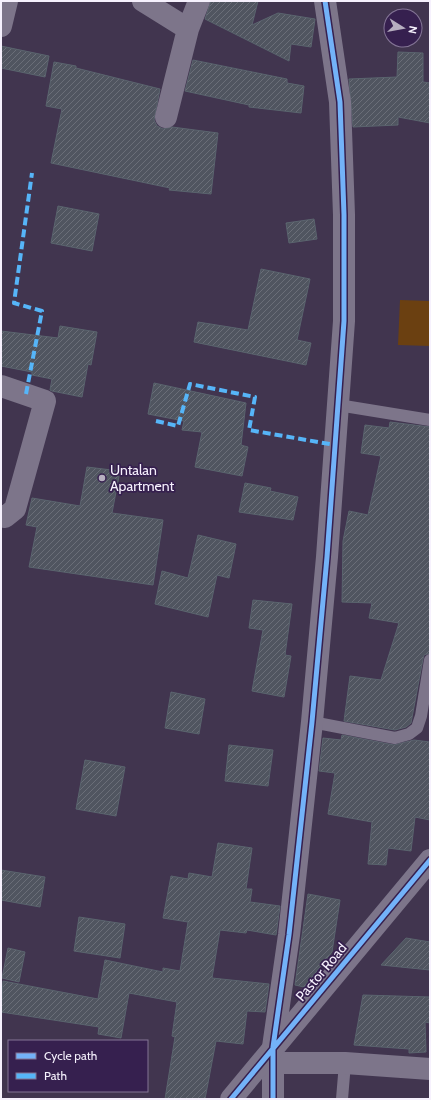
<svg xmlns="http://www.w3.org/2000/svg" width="431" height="1100" font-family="Cabin,sans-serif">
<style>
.pitch{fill:#6b4011}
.building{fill:url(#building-hatch);stroke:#5a646e}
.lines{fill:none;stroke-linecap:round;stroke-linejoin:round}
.service{stroke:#7d758a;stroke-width:12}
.minor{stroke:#7d758a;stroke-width:22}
.tertiary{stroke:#7d758a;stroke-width:22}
.secondary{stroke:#7d758a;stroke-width:22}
.quiet{stroke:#56b5f8;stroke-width:4;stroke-dasharray:8 4;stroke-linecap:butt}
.cycleway-casing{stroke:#36204f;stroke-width:8}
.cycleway{stroke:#73b2f8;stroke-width:5}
.poi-dot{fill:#b7afc0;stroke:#36204f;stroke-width:1.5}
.labels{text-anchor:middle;stroke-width:3.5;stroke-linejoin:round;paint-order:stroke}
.poi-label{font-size:14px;fill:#f6f1fd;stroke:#36204f;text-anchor:start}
.street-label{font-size:14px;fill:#f6f1fd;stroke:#36204f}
</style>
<defs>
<pattern id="building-hatch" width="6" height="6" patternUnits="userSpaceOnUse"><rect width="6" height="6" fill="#505560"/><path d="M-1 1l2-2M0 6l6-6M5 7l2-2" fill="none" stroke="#6a6e78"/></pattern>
</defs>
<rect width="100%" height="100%" fill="#41354f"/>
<!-- pitch -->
<path class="pitch" d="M400,300l30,1v45l-32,-1z"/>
<!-- building -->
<path class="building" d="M211,1h47l-6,24 26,-12 37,6 -4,28 -20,-3 -2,17 -84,-42z
M1,46l48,10 -4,21 -44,-9z
M398,52l25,1v29l7,1v40l-32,-6v8l-45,2 -4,-48 48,-2z
M193,60l94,19v4l17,3 -3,27 -52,-6v-2l-64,-14z
M54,62l22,4v2l84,21 -6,31 3,6 6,3 9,-2 46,6 -7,61 -42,-4 1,-2 -119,-25 11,-54 -16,-3z
M58,206l41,8 -7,37 -41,-8z
M314,219l3,20 -28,4 -3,-20z
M261,269l49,10 -13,61 14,3 -5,22 -112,-23 4,-20 50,8z
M60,326l37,6 -6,33 -3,-1 -6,33 -30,-6 -2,-1 2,-11 -20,-4v-3l-31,-6v-35l57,7z
M154,383l92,20 -5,42 7,2 -6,29 -47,-9 7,-35 -20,-2 2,-9 -36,-7z
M390,422l40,5v226l-6,2 -1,4 -12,64 -5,4 -11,3 -51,-9 6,-45 31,4 18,-57 -30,-5 3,-15 -30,-1 1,-61 6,-30 19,4 13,-59 -20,-3 4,-28 24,3z
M87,467l33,4 -8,42 51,7 -10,65 -124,-18 8,-40 -11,-2 6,-27 48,8z
M245,483l26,5 -1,3 28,6 -5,23 -54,-8z
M198,535l38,9 -7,34 -12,-3 -9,42 -53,-13 7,-33 26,7z
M253,600l39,4 -7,51 6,1 -7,41 -32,-6 11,-61 -14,-2z
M171,692l34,7 -6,35 -34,-6z
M342,735l52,10 20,-5 16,2v78l-15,-3 -4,34 -23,-3 -2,17 -18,-1 4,-42 -44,-8 7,-41 -16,-2 4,-33 18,2z
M229,745l44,5 -5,36 -43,-5z
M85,760l40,7 -9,49 -40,-7z
M218,843l34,5 -6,41h6l-2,13 30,4 -4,29 -29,-5 -1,3 -26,-3 -8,48 57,6 -4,28 -18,-1 -4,33 -27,-3 -11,58h-40l10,-62 -3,-1 5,-34 -48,-9 -8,45 -23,-4 1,-7 -98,-15 2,-31 95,18 7,-39 58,12v-4l17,3 8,-49 -25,-4 8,-42 17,3 1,-6 23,4z
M1,870l44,7 -5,30 -39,-7z
M308,894l32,6 -8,52 -28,35 -9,-2z
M79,917l46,7 -5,34 -46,-7z
M406,938l24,4v28l-49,-5z
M8,948l17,4 -6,30 -17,-4z
M363,995l67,2v26l-5,-1 1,30 -17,1v-4l-55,-4z"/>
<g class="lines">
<!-- service -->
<path class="service" d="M338,405l92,15
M312,722l83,16 14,-4 8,-6 4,-12 9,-56
M342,1099l3,-36"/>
<!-- minor -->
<path class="minor" d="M143,1l45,28
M1,26l6,-25
M166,117l22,-88 11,-28
M1,386l44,15 -30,108 -10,8 -4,-1
M273,1063h72l85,6"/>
<!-- tertiary -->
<path class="tertiary" d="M273,1099v-52l16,-112 23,-213 15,-165 17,-236v-106l-4,-113 -15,-101"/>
<!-- secondary -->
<path class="secondary" d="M231,1099l199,-239"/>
<!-- quiet -->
<path class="quiet" d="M26,394l16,-83 -28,-8 18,-130
M156,421l22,5 12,-42 65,13 -6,33 86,15"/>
<!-- cycleway casing -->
<g class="cycleway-casing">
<path id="cycleway" d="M231,1099l199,-239
M273,1099v-52l16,-112 23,-213 15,-165 17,-236v-106l-4,-113 -15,-101"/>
</g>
<!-- cycleway -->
<use href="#cycleway" class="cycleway"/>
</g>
<!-- markers -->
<circle class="poi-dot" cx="102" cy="478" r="4"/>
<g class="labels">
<!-- poi labels -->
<g class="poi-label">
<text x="110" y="475">Untalan<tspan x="110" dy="16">Apartment</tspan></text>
</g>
<!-- street labels -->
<g class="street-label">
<text transform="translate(321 972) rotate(-50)" y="5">Pastor Road</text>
</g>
</g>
<!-- border -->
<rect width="431" height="1100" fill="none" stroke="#f6f1fd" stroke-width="4"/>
<!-- legend -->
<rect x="8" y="1040" width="140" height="52" fill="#36204f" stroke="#837495"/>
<rect x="16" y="1053" width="20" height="6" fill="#73b2f8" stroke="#837495"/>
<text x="44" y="1060" font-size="12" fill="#f6f1fd">Cycle path</text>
<rect x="16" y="1073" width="20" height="6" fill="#56b5f8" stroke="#837495"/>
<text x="44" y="1080" font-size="12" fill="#f6f1fd">Path</text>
<!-- north arrow -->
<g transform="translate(403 28) rotate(101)"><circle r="19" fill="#36204f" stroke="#837495"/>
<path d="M0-3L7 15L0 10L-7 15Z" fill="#b7afc0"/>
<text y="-6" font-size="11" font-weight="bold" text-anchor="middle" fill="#f6f1fd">N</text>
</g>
</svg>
